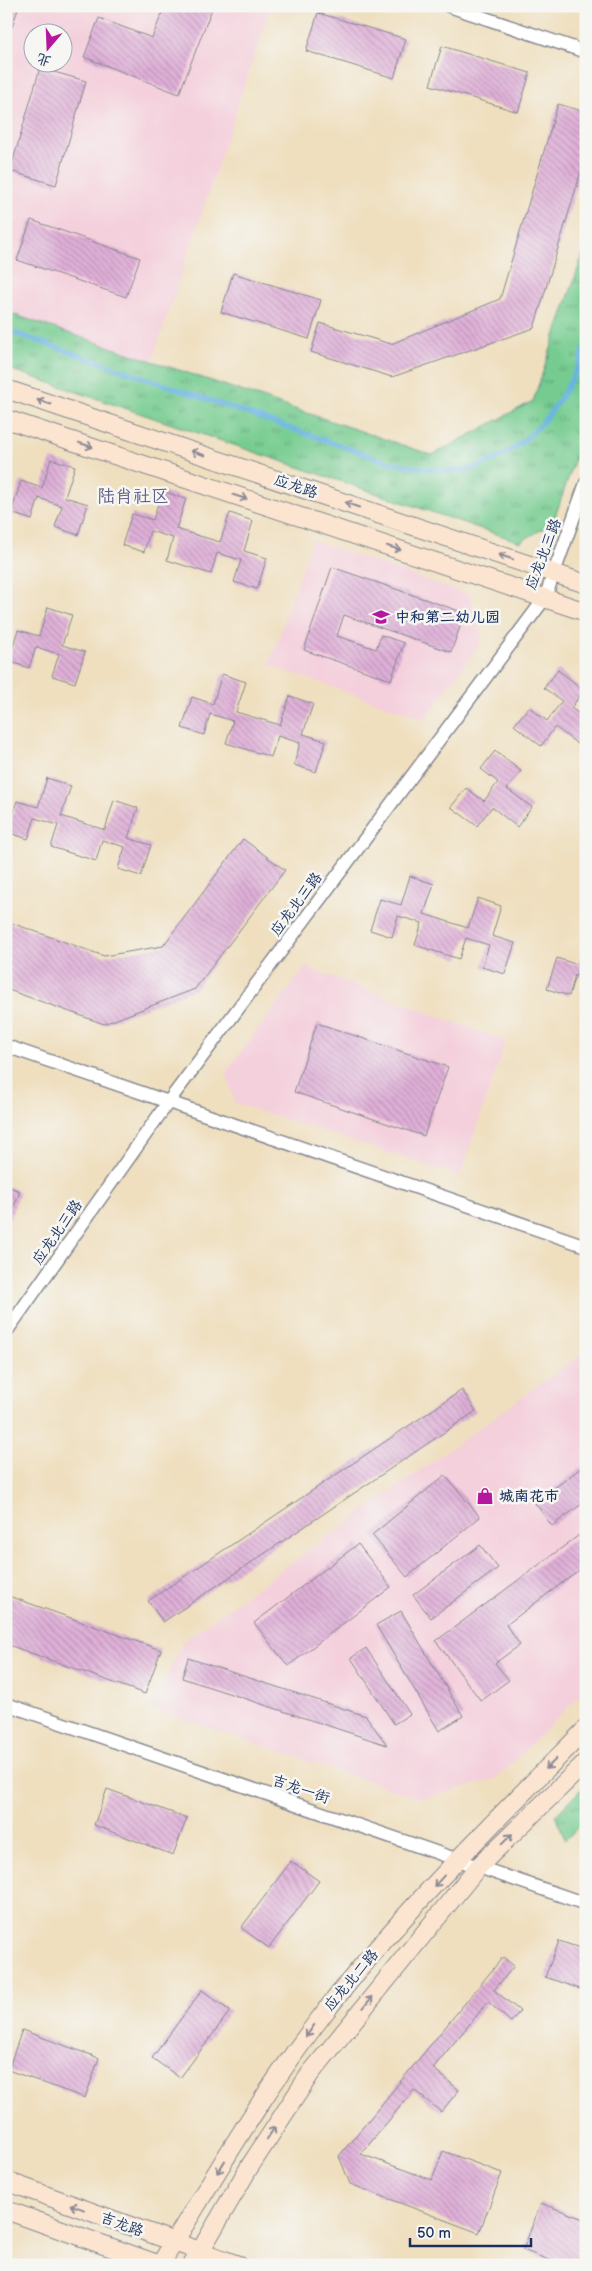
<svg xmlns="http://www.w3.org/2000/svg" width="592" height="2271" font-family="'Balsamiq Sans','LXGW WenKai TC',sans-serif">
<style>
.built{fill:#f4cfdc;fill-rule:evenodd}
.park{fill:url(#park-tufts);stroke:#487e77}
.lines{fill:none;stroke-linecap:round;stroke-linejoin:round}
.stream{stroke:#69b4e2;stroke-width:5}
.building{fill:url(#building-back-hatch)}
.street-casing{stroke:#85878e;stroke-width:15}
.secondary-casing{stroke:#85878e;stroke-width:20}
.street{stroke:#fff;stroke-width:12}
.secondary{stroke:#fce5d0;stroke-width:18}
.oneway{stroke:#8c8a97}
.labels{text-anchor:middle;stroke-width:5;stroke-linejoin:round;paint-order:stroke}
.street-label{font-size:15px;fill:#1b2f5e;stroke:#f6f6f2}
.poi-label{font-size:15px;font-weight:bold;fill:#1b2f5e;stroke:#f6f6f2;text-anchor:start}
.quarter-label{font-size:18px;fill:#605c89;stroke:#f6f6f2}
</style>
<defs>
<pattern id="park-tufts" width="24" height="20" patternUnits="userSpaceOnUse" patternTransform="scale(1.25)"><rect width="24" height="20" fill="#76cc90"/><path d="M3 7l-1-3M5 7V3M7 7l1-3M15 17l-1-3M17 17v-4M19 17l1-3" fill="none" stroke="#60a679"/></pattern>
<pattern id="building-back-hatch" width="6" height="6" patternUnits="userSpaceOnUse" patternTransform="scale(1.25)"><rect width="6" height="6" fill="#e0b0d8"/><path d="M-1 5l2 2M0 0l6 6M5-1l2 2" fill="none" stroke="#b590b2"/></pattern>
</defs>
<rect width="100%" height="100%" fill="#f6f6f2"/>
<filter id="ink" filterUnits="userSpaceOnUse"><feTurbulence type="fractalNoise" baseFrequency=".02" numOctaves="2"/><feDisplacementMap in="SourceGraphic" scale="10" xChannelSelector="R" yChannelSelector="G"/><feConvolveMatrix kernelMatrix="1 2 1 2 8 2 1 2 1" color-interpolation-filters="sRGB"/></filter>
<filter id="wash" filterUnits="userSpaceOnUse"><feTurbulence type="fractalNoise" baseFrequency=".0096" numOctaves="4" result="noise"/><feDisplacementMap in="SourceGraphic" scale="20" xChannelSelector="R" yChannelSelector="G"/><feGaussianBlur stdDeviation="1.12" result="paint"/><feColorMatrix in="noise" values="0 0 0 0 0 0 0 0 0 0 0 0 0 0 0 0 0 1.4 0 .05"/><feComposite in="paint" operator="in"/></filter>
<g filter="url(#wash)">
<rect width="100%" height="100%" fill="#efdfbf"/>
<!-- built -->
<path class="built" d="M6,6h265l-119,355 -146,-49zM32,32h30v30h-30z
M312,540l158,55 13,44 -58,80 -156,-54z
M305,967l201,74 -46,135 -225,-73 -9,-31z
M586,1351v338l-90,90 -74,20 -270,-90 31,-68z"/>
<!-- park -->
<path class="park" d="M586,245v181l-33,97 -33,19 -514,-174v-56l426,143 101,-54z
M586,1784v36l-21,20 -9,-25z"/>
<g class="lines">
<!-- stream -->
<path class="stream" d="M6,330l382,132c28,5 55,12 83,7 6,-1 13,-5 18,-7 47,-20 81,-69 97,-117"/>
</g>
<g id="blocks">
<!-- building -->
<path class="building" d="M6,6h13l-7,21 -6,-2z
M165,6h48l-34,88 -95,-37 15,-39 53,20z
M318,13l88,26 -12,39 -88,-27z
M442,46l88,27 -12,39 -88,-27z
M40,68l46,13 -30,104 -46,-14z
M558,104l28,8v43l-52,173 -142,49 -81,-25 9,-29 71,21 109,-45z
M31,220l109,38 -14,39 -109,-37z
M233,273l88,27 -12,39 -88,-27z
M51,459l24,7 -10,31 23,7 -10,31 -23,-8 7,-21 -23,-8 -7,22 -21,-7 10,-32 21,7z
M162,491l24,8 -10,30 44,13 10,-29 23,8 -9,30 23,7 -10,31 -23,-7 7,-22 -24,-7 -6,21 -44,-14 6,-22 -23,-7 -6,21 -22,-7 10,-31 21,6z
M332,567l133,46 -14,39 -107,-37 -7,21 39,13 5,-14 23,8 -13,37 -87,-30z
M48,607l24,8 -10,30 23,7 -10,31 -23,-7 7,-22 -23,-7 -7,21 -21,-7 10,-31 21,6z
M558,670l26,20 -13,18 15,11v20l-6,7 -25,-19 -14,19 -27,-21 15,-18 18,14 15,-20 -18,-13z
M222,674l24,8 -10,30 44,13 10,-29 23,8 -10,30 23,7 -10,31 -22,-7 6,-22 -22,-7 -7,21 -45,-14 7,-22 -23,-7 -6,21 -22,-7 10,-31 21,7z
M495,751l26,20 -14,18 25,18 -15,20 -25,-20 -15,19 -26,-19 15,-19 18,13 14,-19 -17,-13z
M47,778l24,8 -10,30 44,14 9,-30 24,8 -10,30 23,7 -10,31 -23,-7 7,-22 -23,-7 -6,21 -45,-14 7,-22 -23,-7 -7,21 -21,-7 10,-31 21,6z
M243,839l42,31 -90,119 -91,35 -98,-35v-68l98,35 59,-10z
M410,876l24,8 -10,30 44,14 10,-30 23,8 -9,30 23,7 -10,31 -23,-7 7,-22 -23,-7 -7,21 -44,-14 7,-22 -24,-7 -6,21 -22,-7 10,-31 21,6z
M585,942l1,36 -11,-3 -6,21 -22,-7 10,-31 21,7z
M317,1023l131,44 -24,69 -130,-44z
M6,1186l14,5 -12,32 -2,-1z
M462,1390l14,21 -313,211 -15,-21z
M586,1464v37l-34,25 -17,-23z
M445,1475l35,42 -73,60 -35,-42z
M586,1530v35l-80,60 14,20 -25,18 14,17 -28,21 -45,-60z
M358,1544l33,43 -103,79 -34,-43z
M480,1545l18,23 -67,50 -18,-23z
M6,1595l155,55 -16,44 -139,-50z
M401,1611l62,105 -24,15 -63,-106z
M366,1648l44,66 -16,10 -43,-66z
M188,1658l178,58 21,29 -205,-67z
M107,1789l80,29 -14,37 -79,-30z
M291,1861l28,20 -50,67 -28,-20z
M559,1941l27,9v41l-41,-14z
M503,1957l11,9 -20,24 26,21 -9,11 -23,-20 -55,66 26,22 -18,22 -27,-22 -53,64 71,26 11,-29 59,22 -23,60 -129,-49 -11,-28z
M202,1990l28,21 -50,67 -28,-20z
M22,2030l77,28 -14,40 -77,-28z
M541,2203l45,17v45h-24l-39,-15z"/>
</g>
</g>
<g filter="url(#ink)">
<use href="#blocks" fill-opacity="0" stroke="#85878e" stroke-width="1"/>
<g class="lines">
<!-- street casing -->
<g class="street-casing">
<path id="street" d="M449,6l137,46
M6,1046l580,200
M6,1332l163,-231 376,-503 41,-115
M6,1704l580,200"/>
</g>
<!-- secondary casing -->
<g class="secondary-casing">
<path id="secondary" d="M6,389l580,195
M6,419l580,193
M6,2181l232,84
M6,2210l154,55
M160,2265c51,-82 99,-167 158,-244 80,-105 175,-198 268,-292
M192,2265l58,-99 60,-92 168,-207 108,-105"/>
</g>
<!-- street -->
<use href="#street" class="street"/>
<!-- secondary -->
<use href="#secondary" class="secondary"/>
</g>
<!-- one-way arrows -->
<defs><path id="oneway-shaft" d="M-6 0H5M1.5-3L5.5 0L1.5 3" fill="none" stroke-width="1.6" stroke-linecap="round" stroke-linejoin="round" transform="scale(1.25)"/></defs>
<g class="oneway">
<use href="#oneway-shaft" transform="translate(44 402) rotate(-161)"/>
<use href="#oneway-shaft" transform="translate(86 445) rotate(18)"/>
<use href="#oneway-shaft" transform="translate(198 453) rotate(-161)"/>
<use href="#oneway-shaft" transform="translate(240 497) rotate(18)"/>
<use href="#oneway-shaft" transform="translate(352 505) rotate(-161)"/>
<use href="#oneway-shaft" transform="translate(394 548) rotate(18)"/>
<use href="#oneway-shaft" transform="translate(506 557) rotate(-161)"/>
<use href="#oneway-shaft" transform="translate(551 1764) rotate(135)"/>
<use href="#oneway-shaft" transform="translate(507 1839) rotate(-44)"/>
<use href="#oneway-shaft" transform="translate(439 1881) rotate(132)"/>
<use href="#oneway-shaft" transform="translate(368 2002) rotate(-51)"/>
<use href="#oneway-shaft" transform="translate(310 2031) rotate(125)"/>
<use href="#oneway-shaft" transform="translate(271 2133) rotate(-57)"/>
<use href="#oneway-shaft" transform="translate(221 2167) rotate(122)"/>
<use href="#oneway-shaft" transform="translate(77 2207) rotate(-160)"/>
</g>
</g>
<!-- icons -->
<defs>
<g id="school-bare" transform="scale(1.35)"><path d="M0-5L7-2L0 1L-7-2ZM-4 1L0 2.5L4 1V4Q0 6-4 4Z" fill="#b5179e" stroke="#f6f6f2" stroke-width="2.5" paint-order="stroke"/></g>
<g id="shop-bare" transform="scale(1.35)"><path d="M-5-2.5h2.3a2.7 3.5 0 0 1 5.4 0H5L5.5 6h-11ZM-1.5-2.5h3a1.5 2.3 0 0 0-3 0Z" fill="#b5179e" stroke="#f6f6f2" stroke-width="2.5" paint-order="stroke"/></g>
</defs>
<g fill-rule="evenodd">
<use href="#school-bare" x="381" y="617"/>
<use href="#shop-bare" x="485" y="1496"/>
</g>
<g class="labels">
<!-- street labels -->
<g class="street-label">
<text transform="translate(296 486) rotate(19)" y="5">应龙路</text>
<text transform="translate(543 554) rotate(-69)" y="5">应龙北三路</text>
<text transform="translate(296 904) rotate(-53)" y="5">应龙北三路</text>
<text transform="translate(57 1232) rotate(-55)" y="5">应龙北三路</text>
<text transform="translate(301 1789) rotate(19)" y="5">吉龙一街</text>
<text transform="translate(351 1980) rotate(-50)" y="5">应龙北二路</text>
<text transform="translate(122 2224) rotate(20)" y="5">吉龙路</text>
</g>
<!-- poi labels -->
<g class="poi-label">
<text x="395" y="622">中和第二幼儿园</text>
<text x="499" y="1501">城南花市</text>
</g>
<!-- quarter labels -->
<g class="quarter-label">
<text x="133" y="502">陆肖社区</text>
</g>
</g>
<!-- margin -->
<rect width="592" height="2271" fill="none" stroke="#f6f6f2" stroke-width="25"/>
<!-- north arrow -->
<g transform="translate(48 48) rotate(199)"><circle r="24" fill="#f6f6f2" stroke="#9ea6b7"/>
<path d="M0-4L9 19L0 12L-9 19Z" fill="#b5179e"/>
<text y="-8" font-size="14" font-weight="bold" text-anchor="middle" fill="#1b2f5e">北</text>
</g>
<!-- scale -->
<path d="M410 2238v8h121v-8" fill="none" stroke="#1b2f5e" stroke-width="2.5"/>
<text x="417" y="2238" font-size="15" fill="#1b2f5e" stroke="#f6f6f2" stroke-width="4" paint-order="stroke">50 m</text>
</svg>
